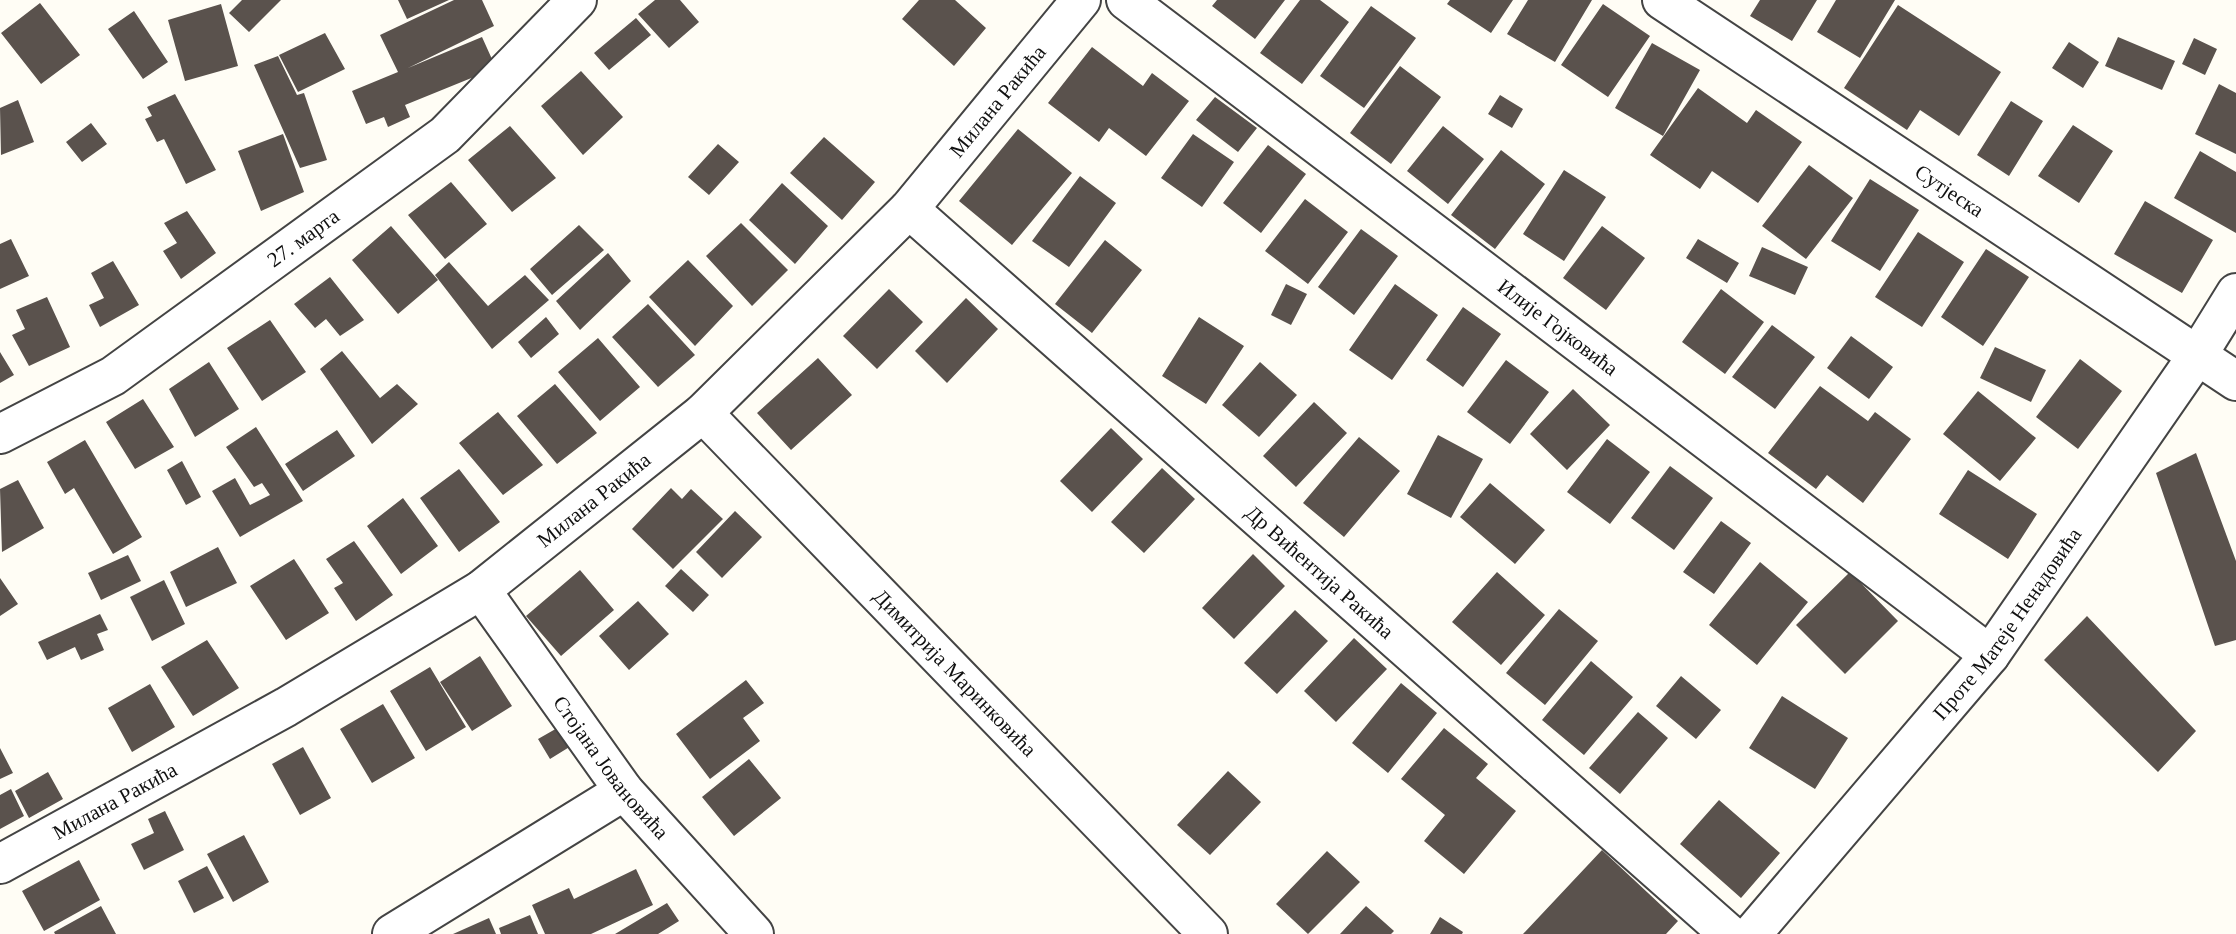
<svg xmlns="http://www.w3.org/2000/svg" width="2236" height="934" font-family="Georgia,serif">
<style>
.building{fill:#5a524d}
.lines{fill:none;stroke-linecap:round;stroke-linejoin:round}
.minor-casing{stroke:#444;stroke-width:42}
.minor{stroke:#fff;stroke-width:38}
.labels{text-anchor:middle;stroke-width:7;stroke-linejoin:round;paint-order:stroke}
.street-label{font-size:21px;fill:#111;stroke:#fff}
</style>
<rect width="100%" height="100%" fill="#fffdf5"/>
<!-- building -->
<path class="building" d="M242,0h39l-32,32 -20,-19z
M398,0h51l-42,19z
M454,0h28l12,26 -86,42 74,-31 14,31 -91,37 5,12 -22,10 -4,-10 -18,7 -14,-33 46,-19 -18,-37z
M655,0h25l19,22 -30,26 -31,-34z
M919,0h36l31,28 -32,38 -52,-47z
M1217,0h68l-30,39 -43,-33z
M1300,0h20l29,22 -47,62 -42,-31z
M1450,0h63l-22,33 -44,-29z
M1528,0h64l-37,62 -48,-28z
M1760,0h57l-25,41 -42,-25z
M1836,0h59l-35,58 -43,-26z
M40,3l40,52 -39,29 -40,-51z
M221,4l17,62 -53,15 -17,-61z
M1603,4l47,32 -42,61 -47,-32z
M1898,5l103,67 -42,64 -39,-26 -13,20 -63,-42z
M1371,6l45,32 -52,70 -44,-32z
M134,11l34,51 -25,17 -35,-50z
M636,18l15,17 -42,35 -15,-17z
M325,33l20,36 -47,23 -19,-37z
M2118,37l57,24 -13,29 -57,-24z
M2194,38l23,11 -12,26 -23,-11z
M2069,42l30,20 -16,26 -31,-20z
M1652,43l48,27 -37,66 -48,-28z
M1092,47l51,39 9,-13 37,28 -43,55 -37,-28 -10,14 -51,-39z
M278,56l19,39 7,-2 23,67 -27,8 -46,-103z
M1400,66l41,31 -50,67 -41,-31z
M581,71l42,46 -40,38 -42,-49z
M2219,84l17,9v61l-41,-20z
M1698,88l49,35 9,-13 46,32 -44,61 -46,-32 -12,18 -50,-34z
M175,94l41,76 -30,14 -22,-45 -7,3 -12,-23 7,-3 -5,-9z
M1500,95l23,14 -11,19 -24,-14z
M1215,97l42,31 -19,24 -42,-32z
M18,100l16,42 -33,13 -1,-47z
M2011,101l32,20 -34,55 -32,-21z
M91,123l16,21 -25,18 -16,-20z
M2073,125l40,26 -34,52 -41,-27z
M510,126l46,52 -44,34 -44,-52z
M1443,126l41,33 -36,45 -41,-33z
M1018,129l54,44 -60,72 -53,-44z
M283,134l21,58 -43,19 -23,-60z
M1193,134l41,28 -32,45 -41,-29z
M824,137l51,45 -33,38 -52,-47z
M718,144l21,18 -30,33 -21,-18z
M1268,145l38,29 -45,59 -38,-30z
M1501,150l44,34 -50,65 -44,-34z
M2200,151l36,21v61l-62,-35z
M1809,165l44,33 -47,61 -44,-33z
M1564,170l42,27 -42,64 -41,-27z
M1080,176l36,27 -47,64 -37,-26z
M1870,179l49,31 -39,61 -49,-30z
M451,182l36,42 -42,35 -37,-44z
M782,183l46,43 -33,38 -46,-44z
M1305,199l43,33 -40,52 -43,-33z
M2145,201l68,39 -31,53 -68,-39z
M187,211l29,42 -35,26 -18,-28 14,-8 -13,-20z
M741,223l47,47 -36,36 -46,-50z
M579,225l25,25 -52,45 -22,-26z
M391,226l47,54 -40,34 -46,-54z
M1602,226l43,32 -39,52 -43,-32z
M1361,229l37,27 -44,59 -36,-28z
M1918,232l46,30 -42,65 -47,-30z
M11,239l18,37 -29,13v-45z
M1698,239l41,24 -12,20 -41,-25z
M1105,240l37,30 -50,63 -37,-29z
M1762,247l46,20 -13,28 -46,-19z
M1986,249l43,28 -46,69 -42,-29z
M608,253l23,28 -51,49 -24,-29z
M688,260l45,46 -38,40 -46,-49z
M113,261l26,44 -39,22 -11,-22 15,-7 -13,-25z
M449,262l39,44 37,-31 24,25 -57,49 -57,-74z
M330,277l34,43 -24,16 -14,-17 -11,9 -21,-24z
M1286,284l21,10 -16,31 -20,-10z
M1395,284l43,31 -46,65 -43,-30z
M889,289l34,33 -46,47 -34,-33z
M1721,289l43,33 -39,52 -43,-32z
M47,297l23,50 -41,19 -17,-31 13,-6 -9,-19z
M966,298l32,31 -51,54 -32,-32z
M648,304l47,51 -37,32 -46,-50z
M1463,307l38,27 -38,53 -37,-27z
M546,317l13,17 -28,24 -13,-16z
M1199,317l45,29 -38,58 -44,-28z
M270,320l36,52 -44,29 -35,-53z
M1772,325l43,32 -40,52 -43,-32z
M1851,336l42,31 -24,32 -42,-31z
M598,338l42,49 -40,34 -42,-49z
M1995,347l51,23 -15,32 -51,-24z
M342,351l38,47 17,-14 21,20 -46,40 -52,-75z
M0,352l14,23 -14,8z
M818,358l34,37 -61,55 -34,-37z
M2080,359l42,32 -44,58 -42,-32z
M1506,360l43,32 -39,52 -43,-32z
M209,362l30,47 -44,28 -26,-48z
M1260,362l37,33 -38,42 -37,-32z
M555,384l42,49 -40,31 -40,-48z
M1820,386l48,35 7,-9 36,27 -48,64 -36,-28 -11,14 -48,-36z
M1573,389l37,36 -43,45 -37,-36z
M1978,391l58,47 -36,43 -57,-47z
M143,399l31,48 -39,22 -29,-47z
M1314,402l33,31 -51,54 -33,-31z
M498,412l45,53 -40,30 -44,-52z
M256,427l47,74 -63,36 -28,-46 23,-13 15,27 20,-10 -8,-12 -8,4 -28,-40z
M1111,428l32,31 -51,53 -32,-31z
M337,430l18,26 -52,35 -18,-27z
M1438,435l45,24 -32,59 -44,-24z
M1359,437l41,34 -56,66 -41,-34z
M1607,439l43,33 -40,52 -43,-32z
M85,440l57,97 -29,17 -39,-66 -9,6 -18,-32z
M2196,453l40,108v79l-21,6 -59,-173z
M182,461l19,36 -15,8 -19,-35z
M1670,466l43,32 -39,52 -43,-32z
M1162,468l33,31 -51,54 -33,-31z
M459,469l41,53 -41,30 -39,-54z
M1968,470l69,44 -29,45 -69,-45z
M18,480l26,48 -42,24 -2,-63z
M1490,483l55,47 -30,34 -55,-47z
M671,488l11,11 9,-10 32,30 -50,50 -41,-40z
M403,498l35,48 -37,28 -34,-48z
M735,511l27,26 -40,41 -26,-26z
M1721,521l30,22 -37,51 -31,-22z
M354,541l39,54 -37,26 -22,-33 9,-5 -17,-24z
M218,547l19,36 -51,24 -16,-35z
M1253,554l32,32 -51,53 -32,-31z
M128,555l13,26 -40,19 -13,-27z
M294,559l35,54 -43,27 -36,-54z
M1760,562l48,40 -51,63 -48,-40z
M681,569l28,26 -16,17 -28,-26z
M580,570l34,40 -53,46 -35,-40z
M1497,572l48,43 -44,50 -49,-43z
M1850,572l48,49 -53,53 -49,-49z
M0,578l18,26 -18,12z
M164,580l21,44 -33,17 -22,-44z
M638,601l31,33 -40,36 -30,-34z
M1559,609l39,32 -53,64 -39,-32z
M1295,610l33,31 -51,53 -33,-31z
M100,614l8,16 -11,4 7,16 -23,10 -6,-13 -28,13 -9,-18z
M2087,616l109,115 -38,41 -114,-112z
M1354,638l33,31 -51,53 -32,-31z
M207,640l32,48 -46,28 -32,-49z
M480,656l32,50 -40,25 -32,-49z
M1591,661l42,36 -49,58 -42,-35z
M430,667l36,60 -40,24 -36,-60z
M1681,676l40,34 -25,29 -40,-33z
M746,680l18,23 -21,15 17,23 -50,38 -34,-45z
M1401,683l36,30 -49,60 -36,-30z
M150,684l25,43 -43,25 -24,-44z
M1782,696l66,42 -33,51 -66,-41z
M383,704l32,54 -43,25 -32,-54z
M1638,712l30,26 -48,56 -31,-26z
M559,727l12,19 -21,13 -12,-20z
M1444,728l44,36 -12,14 40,33 -52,63 -40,-33 21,-26 -44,-36z
M303,747l28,51 -31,17 -28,-51z
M0,748l13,25 -13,6z
M749,759l32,39 -47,38 -32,-39z
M1228,771l33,31 -51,53 -33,-30z
M48,772l15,27 -34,19 -14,-27z
M11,789l13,27 -24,13v-34z
M1719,800l61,53 -39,45 -61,-54z
M165,811l19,39 -40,20 -13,-26 23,-11 -6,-14z
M244,835l25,47 -36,20 -26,-48z
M1602,850l76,71 -12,13h-143z
M1327,851l33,31 -52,52 -32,-30z
M79,860l21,40 -56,31 -22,-40z
M207,866l17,32 -30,15 -16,-32z
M636,869l17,36 -62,29h-46l-13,-29 37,-17 5,11z
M667,903l12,18 -21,13h-43z
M101,906l15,28h-61l-1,-2z
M1366,906l28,25 -3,3h-51z
M530,915l8,19h-37l-2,-6z
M1440,917l23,15 -1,2h-32z
M489,918l7,16h-43z"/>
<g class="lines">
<!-- minor casing -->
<g class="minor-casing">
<g id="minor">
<path id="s1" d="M1126,0l864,655"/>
<path id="s2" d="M1662,0l574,381"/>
<path id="s3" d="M909,209l820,725"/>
<path id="s4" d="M703,413l505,521"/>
<path id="s5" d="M0,434l113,-58 332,-241 132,-135"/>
<path id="s6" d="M481,590l143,201 130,143"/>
<path id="s7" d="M0,864l286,-157 195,-117 222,-177 206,-204 172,-209"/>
<path d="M392,934l232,-143"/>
<path id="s8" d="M1752,934l238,-279 207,-299 39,-63"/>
</g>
</g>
<!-- minor -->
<use href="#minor" class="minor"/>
</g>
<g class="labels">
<!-- street labels -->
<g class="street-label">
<text dy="7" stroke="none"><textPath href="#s7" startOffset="1267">Милана Ракића</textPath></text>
<text dy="7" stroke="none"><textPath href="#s2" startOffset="345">Сутјеска</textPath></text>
<text dy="7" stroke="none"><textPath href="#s5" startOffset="362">27. марта</textPath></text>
<text dy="7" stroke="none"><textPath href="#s1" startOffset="542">Илије Гојковића</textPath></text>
<text dy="7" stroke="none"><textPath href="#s7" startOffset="698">Милана Ракића</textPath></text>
<text dy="7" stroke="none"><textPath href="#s3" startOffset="548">Др Вићентија Ракића</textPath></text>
<text dy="7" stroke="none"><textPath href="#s8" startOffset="402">Проте Матеје Ненадовића</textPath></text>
<text dy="7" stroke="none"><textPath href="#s4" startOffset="362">Димитрија Маринковића</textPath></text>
<text dy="7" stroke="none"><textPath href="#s6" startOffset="220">Стојана Јовановића</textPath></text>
<text dy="7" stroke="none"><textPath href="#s7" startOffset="131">Милана Ракића</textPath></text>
</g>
</g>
</svg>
